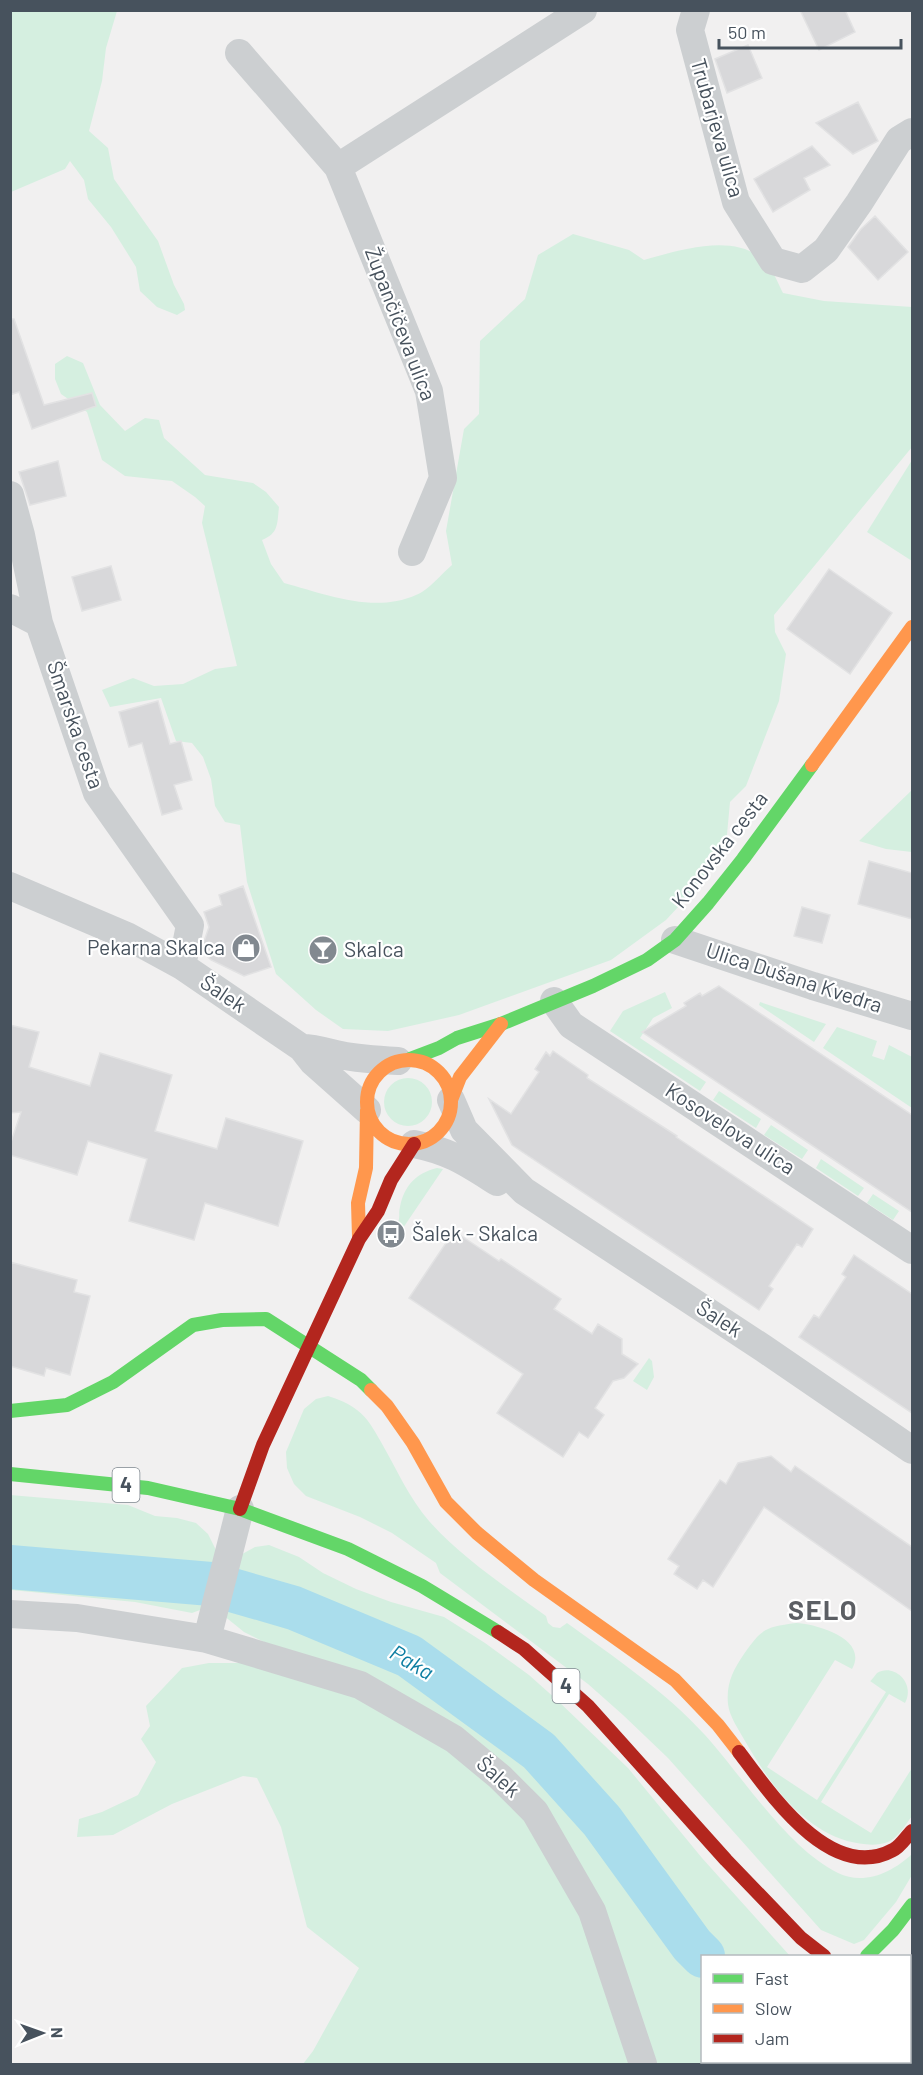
<svg xmlns="http://www.w3.org/2000/svg" width="923" height="2075" font-family="Barlow,sans-serif">
<style>
.green{fill:#d5efe0}
.lines{fill:none;stroke-linecap:round;stroke-linejoin:round}
.river{stroke:#aaddec;stroke-width:44}
.building{fill:#d8d8da;stroke:#e2e2e3;stroke-width:1.5}
.street{stroke:#cccfd1;stroke-width:28}
.fast{stroke:#63d668;stroke-width:14}
.slow{stroke:#ff974d;stroke-width:14}
.jam{stroke:#b3261e;stroke-width:14}
.labels{text-anchor:middle;stroke-width:4.5;stroke-linejoin:round;paint-order:stroke}
.shield{fill:#fff;stroke:#7e868e;stroke-width:1.5}
.shield-label{font-size:20px;font-weight:bold;fill:#47525d}
.street-label{font-size:21px;fill:#47525d;stroke:#fff}
.poi-label{font-size:21px;fill:#47525d;stroke:#fff;text-anchor:start}
.water-label{font-size:22px;font-style:italic;fill:#0d7ea2;stroke:#fff}
.district-label{font-size:27px;font-weight:bold;letter-spacing:1.5px;fill:#5c5f64;stroke:#fff}
</style>
<rect width="100%" height="100%" fill="#f1f0f0"/>
<!-- green -->
<path class="green" d="M11,10l106,1 -11,37 -4,33 -13,50 19,17 6,31 44,62 16,44 10,19 1,6 -8,5 -20,-8 -17,-16 -4,-24 -25,-40 -23,-28 -4,-19 -14,-19 -5,8 -54,23z
M573,234l56,16 15,10c37,-10 99,-31 126,8 5,7 9,17 13,25l41,8 88,6v140l-138,168 1,17 11,22 -7,47 -33,85 -16,16 -4,43 -34,47 -26,28 -55,40 -152,55 -71,16 -45,-2 -27,-19 -40,-36 -29,-92 -7,-57 -15,-3 -10,-16 -4,-27 -8,-22 -11,-14 -16,-2 -15,-43 -51,9 -8,-17 31,-12 21,8 29,-2 32,-15 22,-3 -35,-143 3,-17 -10,-9 -23,-16 -47,-5 -23,-16 -15,-48 -26,-18 -6,-15v-15l12,-8 16,7 17,42 25,26 20,-13 14,2 5,18 41,37 48,8 13,9 13,15c-2,17 0,26 -17,33l9,24 13,19c41,11 90,31 132,12 13,-5 25,-21 36,-30l-6,-34 18,-102 15,-15 1,-73 45,-42 13,-44z
M912,460v101l-45,-29z
M912,790v62l-26,-3 -27,-8z
M665,992l7,16 -19,10 -13,20 66,44 -6,9 -90,-60 13,-20z
M760,1002l66,22 -12,18 -55,-37z
M837,1027l40,14 -5,15 12,4 5,-15 23,12v51l-89,-60z
M384 1102a24 24 0 1 1 48 0a24 24 0 1 1-48 0Z
M719,1091l42,28 -5,9 -43,-28z
M771,1125l37,25 -6,9 -38,-24z
M821,1159l43,29 -6,8 -42,-28z
M437,1168l6,1 -40,59 -6,-3c4,-9 1,-10 3,-18 4,-21 16,-34 37,-39z
M873,1194l26,17 -6,9 -26,-17z
M649,1358l3,3 2,16 -7,13 -14,-9z
M328,1396c10,3 20,7 29,14 11,8 17,20 24,32 15,26 28,56 48,79 33,37 77,66 117,95l2,7 5,4 7,1 7,-5c48,35 98,68 138,112 38,42 82,113 133,138 26,13 55,-1 74,-19v21l-16,27 -32,38 -10,4 -33,-14 -153,-172 -45,-43 -35,-31 -148,-111 -4,-10 -44,-30 -32,-16 -54,-21 -12,-12 -7,-16 -1,-16 18,-43 12,-10z
M10,1495l118,10 27,11 22,2 19,5 12,11 10,20 -1,20 -84,-11 -122,-10z
M269,1545l30,12 24,16 33,16 35,13 53,15 41,26 44,32 28,25 71,68 74,90 88,98h-73l-125,-159 -55,-59 -72,-53 -70,-45 -91,-42 -74,-21 5,-19 20,-11z
M10,1576l121,7 80,13 -3,11 -16,6 -57,-11 -124,-12z
M224,1601l70,15 35,14 80,37 121,87 44,45 15,19 -6,10 59,75 44,48v14l16,14v83h56l1,2h-109l-112,-259 -262,-157 -32,-16 -21,-17z
M796,1623c21,1 73,16 56,46l-17,-9 -68,107 50,33 69,-108 -16,-11c1,0 6,-7 7,-8 16,-10 39,9 28,30l-16,-9 -68,108 50,31 41,-65v48c-6,8 -15,23 -24,26 -13,5 -28,2 -41,-1 -48,-15 -78,-59 -102,-100 -6,-11 -16,-25 -17,-37 -2,-20 5,-34 16,-50 18,-26 22,-27 52,-31z
M209,1663h41l83,23 65,31 103,70 62,83 74,194h-334l10,-13 46,-83 -52,-41 -26,-100 -24,-49 -14,-2 -71,28 -59,31 -36,2 2,-18 23,-7 36,-17 18,-33 -15,-23 9,-13 -4,-20 36,-38z
M910,2058l2,2v4h-87l-4,-2h89z"/>
<g class="lines">
<!-- river -->
<path class="river" d="M10,1567l201,17 83,24 115,48 130,95 63,70 90,124 11,11
M801,2062l4,2"/>
</g>
<!-- building -->
<path class="building" d="M800,10h45l10,22 -36,18z
M748,45l14,33 -35,15 -12,-34z
M858,102l20,39 -25,13 -37,-31z
M812,146l18,19 -26,13 6,12 -37,22 -19,-33z
M875,216l33,36 -30,28 -30,-33 13,-18z
M10,319h4l30,86 48,-12 4,13 -64,23 -13,-37 -9,3z
M58,461l8,35 -36,9 -11,-33z
M111,566l10,34 -39,11 -10,-34z
M829,569l63,44 -42,61 -63,-45z
M158,701l12,43 11,-3 11,39 -18,5 8,24 -20,6 -20,-72 -13,4 -10,-35z
M869,861l43,12v46l-54,-15z
M243,886l28,81 -27,9 -33,-16 -5,-5 -3,-11 6,-17 -5,-15 18,-7 -3,-10z
M802,907l28,8 -8,28 -28,-7z
M719,986l193,129v97l-270,-180 44,-26 -2,-3 16,-10 2,3z
M10,1025l29,7 -10,35 61,19 10,-33 72,22 -17,56 62,18 9,-31 77,23 -25,85 -73,-23 -11,37 -65,-19 18,-62 -59,-18 -11,34 -67,-20v-10l11,-33 -11,1z
M553,1051l35,24 -1,3 90,58 -1,1 137,92 -11,18 -5,-3 -28,42 4,3 -14,21 -247,-165 -23,-46 22,15 28,-42 -4,-3 11,-17 4,4z
M454,1231l45,30 2,-2 60,40 -7,10 38,25 6,-10 24,15v15l16,10 -14,14 -11,3 -18,27 9,7 -16,23 -9,-6 -16,25 -66,-44 26,-39 -114,-76z
M854,1255l58,39v119l-113,-76 15,-22 5,3 27,-41 -4,-3z
M10,1262l67,18 -3,12 16,4 -20,79 -24,-7 -2,8 -34,-10z
M771,1456l20,16 4,-6 117,81v64l-148,-104 -51,80 -10,-7 -6,9 -23,-15 5,-8 -11,-7 52,-79 6,4 12,-21z"/>
<g class="lines">
<!-- street -->
<path class="street" d="M696,10l-6,20 46,172 37,59 29,8 24,-19 33,-47 40,-63 13,-8
M239,53l99,114 91,224 14,87 -31,74
M338,167l245,-157
M10,495l11,40 18,88 58,170 93,132 -8,41
M10,608l29,15
M10,886l117,50 55,30 120,82 11,14 54,48
M675,940l138,46 99,30
M554,1001l17,24 341,225
M302,1048c14,0 25,4 38,7 19,4 38,5 58,6
M451,1100l13,30 60,61 239,157 149,102
M414,1144c36,7 53,19 83,38
M10,1614l67,4 130,21 153,46 94,54 46,38 35,35 57,99 51,153
M207,1639l33,-130"/>
<!-- fast -->
<path class="fast" d="M410,1059l29,-11 18,-10 44,-14 92,-38 54,-26 28,-20 33,-37 35,-44 69,-94
M10,1411l57,-6 46,-23 80,-57 29,-5 44,-1 95,61 10,10
M10,1474l138,14 92,21 108,40 74,37 76,46
M867,1956l26,-26 19,-25"/>
<!-- slow -->
<path class="slow" d="M812,765l100,-138
M367 1102a42 42 0 1 1 84 0a42 42 0 1 1-84 0Z
M451,1100l9,-23 41,-53
M359,1237l-1,-34 8,-35 1,-58
M371,1390l16,16 26,37 33,59 31,31 57,47 141,100 43,45 21,27"/>
<!-- jam -->
<path class="jam" d="M240,1509l23,-64 96,-206 19,-28 13,-31 23,-36
M498,1632l26,17 64,57 138,154 75,78 23,18
M739,1752c31,41 92,132 154,98 7,-3 13,-13 19,-19
M910,2027l2,2"/>
</g>
<!-- icons -->
<defs>
<g id="shop-disc" transform="scale(1.5)"><circle r="9.5" fill="#828990" stroke="#fff"/><path d="M-5-2.5h2.3a2.7 3.5 0 0 1 5.4 0H5L5.5 6h-11ZM-1.5-2.5h3a1.5 2.3 0 0 0-3 0Z" fill="#fff"/></g>
<g id="bar-disc" transform="scale(1.5)"><circle r="9.5" fill="#828990" stroke="#fff"/><path d="M-6-5H6L.8 .8V4.5H3.5V6h-7V4.5H-.8V.8Z" fill="#fff"/></g>
<g id="bus-disc" transform="scale(1.5)"><circle r="9.5" fill="#828990" stroke="#fff"/><path d="M-5-6H5V4H4V6H2V4H-2V6H-4V4H-5ZM-3.5-4V0h7V-4ZM-3.5 1.2v1.5H-2V1.2ZM2 1.2v1.5H3.5V1.2Z" fill="#fff"/></g>
</defs>
<g fill-rule="evenodd">
<use href="#shop-disc" x="246" y="948"/>
<use href="#bar-disc" x="323" y="950"/>
<use href="#bus-disc" x="391" y="1234"/>
</g>
<g class="labels">
<!-- shield labels -->
<g class="shield">
<rect x="112.5" y="1468" width="27" height="34" rx="4.5"/>
<rect x="552.5" y="1669" width="27" height="34" rx="4.5"/>
</g>
<g class="shield-label">
<text x="126" y="1492">4</text>
<text x="566" y="1693">4</text>
</g>
<!-- street labels -->
<g class="street-label">
<text transform="translate(717 128) rotate(74)" y="7">Trubarjeva ulica</text>
<text transform="translate(400 324) rotate(69)" y="7">Župančičeva ulica</text>
<text transform="translate(75 725) rotate(71)" y="7">Šmarska cesta</text>
<text transform="translate(720 850) rotate(-52)" y="7">Konovska cesta</text>
<text transform="translate(794 978) rotate(18)" y="7">Ulica Dušana Kvedra</text>
<text transform="translate(223 994) rotate(34)" y="7">Šalek</text>
<text transform="translate(730 1129) rotate(33)" y="7">Kosovelova ulica</text>
<text transform="translate(719 1319) rotate(33)" y="7">Šalek</text>
<text transform="translate(498 1777) rotate(42)" y="7">Šalek</text>
</g>
<!-- poi labels -->
<g class="poi-label">
<text x="225" y="955" text-anchor="end">Pekarna Skalca</text>
<text x="344" y="957">Skalca</text>
<text x="412" y="1241">Šalek - Skalca</text>
</g>
<!-- water labels -->
<g class="water-label">
<text transform="translate(412 1662) rotate(31)" y="8">Paka</text>
</g>
<!-- district labels -->
<g class="district-label">
<text x="823" y="1620">SELO</text>
</g>
</g>
<!-- border -->
<rect width="923" height="2075" fill="none" stroke="#47525d" stroke-width="24"/>
<!-- legend -->
<rect x="701" y="1955" width="210" height="108" fill="#ffffff" stroke="#b5babe" stroke-width="1.5"/>
<rect x="713" y="1974" width="30" height="9" fill="#63d668" stroke="#b5babe" stroke-width="1.5"/>
<text x="755" y="1985" font-size="18" fill="#47525d">Fast</text>
<rect x="713" y="2004" width="30" height="9" fill="#ff974d" stroke="#b5babe" stroke-width="1.5"/>
<text x="755" y="2015" font-size="18" fill="#47525d">Slow</text>
<rect x="713" y="2034" width="30" height="9" fill="#b3261e" stroke="#b5babe" stroke-width="1.5"/>
<text x="755" y="2045" font-size="18" fill="#47525d">Jam</text>
<!-- north arrow -->
<g transform="translate(42 2033) rotate(89)" stroke="#ffffff" stroke-width="4.5" paint-order="stroke">
<path d="M0-4.5L10 22L0 15L-10 22Z" fill="#47525d"/>
<text y="-9" font-size="16" font-weight="bold" text-anchor="middle" fill="#47525d">N</text>
</g>
<!-- scale -->
<path d="M719 39v9h182v-9" fill="none" stroke="#47525d" stroke-width="3"/>
<text x="728" y="39" font-size="18" fill="#47525d" stroke="#ffffff" stroke-width="4.5" paint-order="stroke">50 m</text>
</svg>
